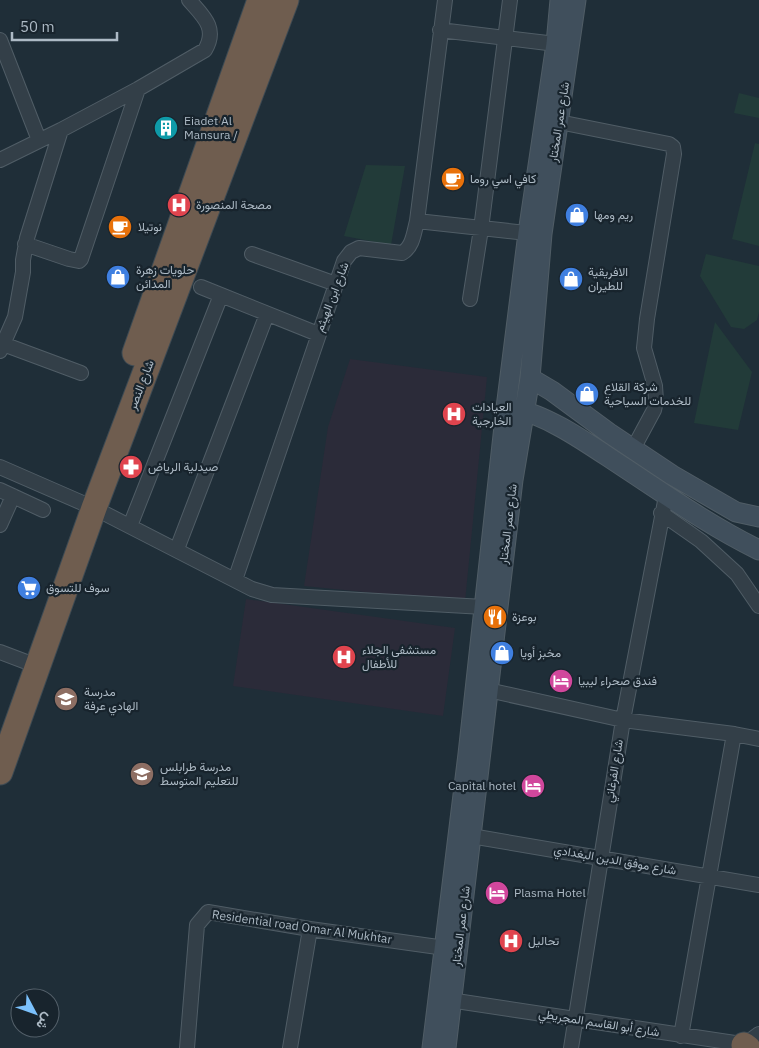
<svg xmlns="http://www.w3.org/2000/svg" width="759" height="1048" font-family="'IBM Plex Sans',Vazirmatn,sans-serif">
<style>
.medical{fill:#2b2b39}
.green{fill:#223b39}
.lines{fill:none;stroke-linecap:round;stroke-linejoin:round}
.street-casing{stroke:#505d66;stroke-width:16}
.secondary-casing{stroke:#505d66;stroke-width:21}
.highway-casing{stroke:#3d4a53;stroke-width:27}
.street{stroke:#333f48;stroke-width:14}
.secondary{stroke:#404f5c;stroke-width:19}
.highway{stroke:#6f5d4f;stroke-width:25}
.labels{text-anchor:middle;stroke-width:4.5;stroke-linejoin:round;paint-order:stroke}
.poi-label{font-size:12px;fill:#adbac5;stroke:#18242d;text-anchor:start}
.street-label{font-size:12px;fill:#adbac5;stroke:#18242d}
</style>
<rect width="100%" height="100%" fill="#1f2e38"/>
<!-- medical -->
<path class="medical" d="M350,359l137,18 -22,225 -161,-16 24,-159z
M246,599l209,29 -12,88 -210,-30z"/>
<!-- green -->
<path class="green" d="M739,93l20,5v20l-25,-5z
M755,143l4,1v102l-27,-7z
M366,165l39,1 -14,79 -47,-9z
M706,254l53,12v46l-2,8 -13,9 -13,-2 -31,-51z
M715,322l37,50 -14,58 -44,-7z"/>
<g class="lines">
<!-- street casing -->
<g class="street-casing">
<path id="street" d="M440,30l116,14
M0,40l39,100
M559,122l110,22 4,3 1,7 -27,165 -3,29 11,38 1,15 -2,9 -21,39
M0,160l61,-30 77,-41 67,-39c13,-22 -2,-34 -16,-50
M417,221l119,13
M25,244l44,15 10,2 2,-2 57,-170
M252,254l84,30
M201,287l117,47
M470,299l11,-70 29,-229
M3,344l78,29
M0,351l15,-34 8,-45v-12l4,-22 34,-108
M0,467l94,41 158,81 20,6 212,12
M0,490l43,20
M661,513l40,28 36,33 22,32
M0,525l13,-29
M130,526l91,-231
M177,549l90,-235
M235,580l109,-319 7,-9 8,-4 43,5c11,-6 12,-21 15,-32l28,-221
M0,652l37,14
M488,690l135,30 111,14 25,5
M471,836l288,49
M443,999l305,46
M681,1036l53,-302
M187,1048l10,-123 11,-13 102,17 135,19
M290,1048l20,-119
M571,1048l52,-328 43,-224
M743,1048l1,-3 15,-11"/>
</g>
<!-- secondary casing -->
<g class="secondary-casing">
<path id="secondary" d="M530,378l22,13 57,42 63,42 64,37 23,5
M514,409c36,6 80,39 111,59 44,29 87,59 134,82
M432,1048l36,-294 38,-346 22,-175 28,-189 4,-44
M446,1048l67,-568 17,-102 12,-144 34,-234"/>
</g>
<!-- highway casing -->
<g class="highway-casing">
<path id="highway" d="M135,353l125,-353
M0,772l94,-264 192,-508
M744,1045l4,3"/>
</g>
<!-- street -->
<use href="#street" class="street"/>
<!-- secondary -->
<use href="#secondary" class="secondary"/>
<!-- highway -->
<use href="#highway" class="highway"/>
</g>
<!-- icons -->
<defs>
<g id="building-disc" transform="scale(1.25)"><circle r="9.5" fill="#0f9aa8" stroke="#18242d"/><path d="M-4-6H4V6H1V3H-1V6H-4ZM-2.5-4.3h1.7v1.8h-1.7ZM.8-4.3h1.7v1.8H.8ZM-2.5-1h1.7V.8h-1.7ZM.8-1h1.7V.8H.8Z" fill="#fff"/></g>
<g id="cafe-disc" transform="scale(1.25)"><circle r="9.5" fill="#e8710a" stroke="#18242d"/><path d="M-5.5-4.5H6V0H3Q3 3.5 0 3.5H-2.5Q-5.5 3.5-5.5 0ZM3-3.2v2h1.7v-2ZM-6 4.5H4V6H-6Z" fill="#fff"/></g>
<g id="hospital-disc" transform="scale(1.25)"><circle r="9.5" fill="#e0444e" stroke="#18242d"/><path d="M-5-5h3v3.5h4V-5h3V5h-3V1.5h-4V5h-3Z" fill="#fff"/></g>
<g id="shop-disc" transform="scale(1.25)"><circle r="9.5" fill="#3f7fe0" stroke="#18242d"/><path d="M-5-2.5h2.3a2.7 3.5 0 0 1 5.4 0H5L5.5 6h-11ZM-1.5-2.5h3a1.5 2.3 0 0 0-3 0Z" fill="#fff"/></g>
<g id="pharmacy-disc" transform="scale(1.25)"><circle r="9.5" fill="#e0444e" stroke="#18242d"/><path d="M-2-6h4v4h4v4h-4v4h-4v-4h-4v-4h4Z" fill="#fff"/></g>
<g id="supermarket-disc" transform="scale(1.25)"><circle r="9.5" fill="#3f7fe0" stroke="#18242d"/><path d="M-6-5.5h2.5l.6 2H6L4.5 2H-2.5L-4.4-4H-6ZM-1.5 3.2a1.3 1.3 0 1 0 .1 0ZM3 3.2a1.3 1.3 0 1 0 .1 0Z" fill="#fff"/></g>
<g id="restaurant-disc" transform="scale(1.25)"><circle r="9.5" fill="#e8710a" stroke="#18242d"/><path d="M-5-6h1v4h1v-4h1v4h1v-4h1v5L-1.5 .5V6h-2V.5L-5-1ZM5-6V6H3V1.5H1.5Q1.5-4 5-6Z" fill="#fff"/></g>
<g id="hotel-disc" transform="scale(1.25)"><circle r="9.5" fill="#d1479c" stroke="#18242d"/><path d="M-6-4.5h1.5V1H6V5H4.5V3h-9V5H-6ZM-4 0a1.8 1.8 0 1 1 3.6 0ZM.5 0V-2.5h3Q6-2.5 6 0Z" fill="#fff"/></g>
<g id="school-disc" transform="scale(1.25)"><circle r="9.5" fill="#8d6e63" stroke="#18242d"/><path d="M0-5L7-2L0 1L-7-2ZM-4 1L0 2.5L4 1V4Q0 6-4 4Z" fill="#fff"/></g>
</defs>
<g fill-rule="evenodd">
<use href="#building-disc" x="166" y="128"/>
<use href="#cafe-disc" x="453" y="179"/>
<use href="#hospital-disc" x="179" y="205"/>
<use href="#shop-disc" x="577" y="215"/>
<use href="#cafe-disc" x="120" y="227"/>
<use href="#shop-disc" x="118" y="277"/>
<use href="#shop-disc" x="571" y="279"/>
<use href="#shop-disc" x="587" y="394"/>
<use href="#hospital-disc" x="454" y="414"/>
<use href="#pharmacy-disc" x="131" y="467"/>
<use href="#supermarket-disc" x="29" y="588"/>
<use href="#restaurant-disc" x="495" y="617"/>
<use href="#shop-disc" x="502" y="653"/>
<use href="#hospital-disc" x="344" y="657"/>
<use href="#hotel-disc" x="561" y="681"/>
<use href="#school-disc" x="66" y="699"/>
<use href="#school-disc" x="142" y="774"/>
<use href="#hotel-disc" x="533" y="786"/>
<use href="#hotel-disc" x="497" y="893"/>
<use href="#hospital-disc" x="511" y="941"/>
</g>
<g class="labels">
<!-- poi labels -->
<g class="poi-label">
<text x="184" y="125">Eiadet Al<tspan x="184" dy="14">Mansura /</tspan></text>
<text x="470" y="183">كافي اسي روما</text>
<text x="196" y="209">مصحة المنصورة</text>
<text x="594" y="219">ريم ومها</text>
<text x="138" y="231">نوتيلا</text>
<text x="136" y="274">حلويات زهرة<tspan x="136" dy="14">المدائن</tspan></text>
<text x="588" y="276">الافريقية<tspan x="588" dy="14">للطيران</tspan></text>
<text x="604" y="391">شركة القلاع<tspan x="604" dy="14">للخدمات السياحية</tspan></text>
<text x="472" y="411">العيادات<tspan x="472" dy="14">الخارجية</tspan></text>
<text x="148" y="471">صيدلية الرياض</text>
<text x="46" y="592">سوف للتسوق</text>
<text x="512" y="621">بوعزة</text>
<text x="362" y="654">مستشفى الجلاء<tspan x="362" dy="14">للأطفال</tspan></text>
<text x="520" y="657">مخبز أويا</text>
<text x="578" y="685">فندق صحراء ليبيا</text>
<text x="84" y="696">مدرسة<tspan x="84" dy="14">الهادي عرفة</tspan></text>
<text x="160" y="771">مدرسة طرابلس<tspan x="160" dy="14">للتعليم المتوسط</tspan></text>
<text x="516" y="790" text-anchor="end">Capital hotel</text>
<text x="514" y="897">Plasma Hotel</text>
<text x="528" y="945">تحاليل</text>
</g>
<!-- street labels -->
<g class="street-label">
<text transform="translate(559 122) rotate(-81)" y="4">شارع عمر المختار</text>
<text transform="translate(332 297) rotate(-69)" y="4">شارع ابن الهيثم</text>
<text transform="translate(141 385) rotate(-69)" y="4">شارع النصر</text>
<text transform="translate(508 524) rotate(-83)" y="4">شارع عمر المختار</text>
<text transform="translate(614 771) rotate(-81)" y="4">شارع الفرغاني</text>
<text transform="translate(615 860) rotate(10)" y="4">شارع موفق الدين البغدادي</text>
<text transform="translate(461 926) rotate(-83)" y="4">شارع عمر المختار</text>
<text transform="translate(302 927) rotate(8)" y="4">Residential road Omar Al Mukhtar</text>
<text transform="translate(599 1023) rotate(9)" y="4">شارع أبو القاسم المجريطي</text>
</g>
</g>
<!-- north arrow -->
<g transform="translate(35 1013) rotate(131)"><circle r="24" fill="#18242d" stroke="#54606a"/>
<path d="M0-4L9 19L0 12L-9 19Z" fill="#7bc1fc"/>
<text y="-8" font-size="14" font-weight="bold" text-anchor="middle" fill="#adbac5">ش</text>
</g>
<!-- scale -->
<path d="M12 32v8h105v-8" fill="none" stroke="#adbac5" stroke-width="2.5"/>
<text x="20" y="32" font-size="15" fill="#adbac5" stroke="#18242d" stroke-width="4" paint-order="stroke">50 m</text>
</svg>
